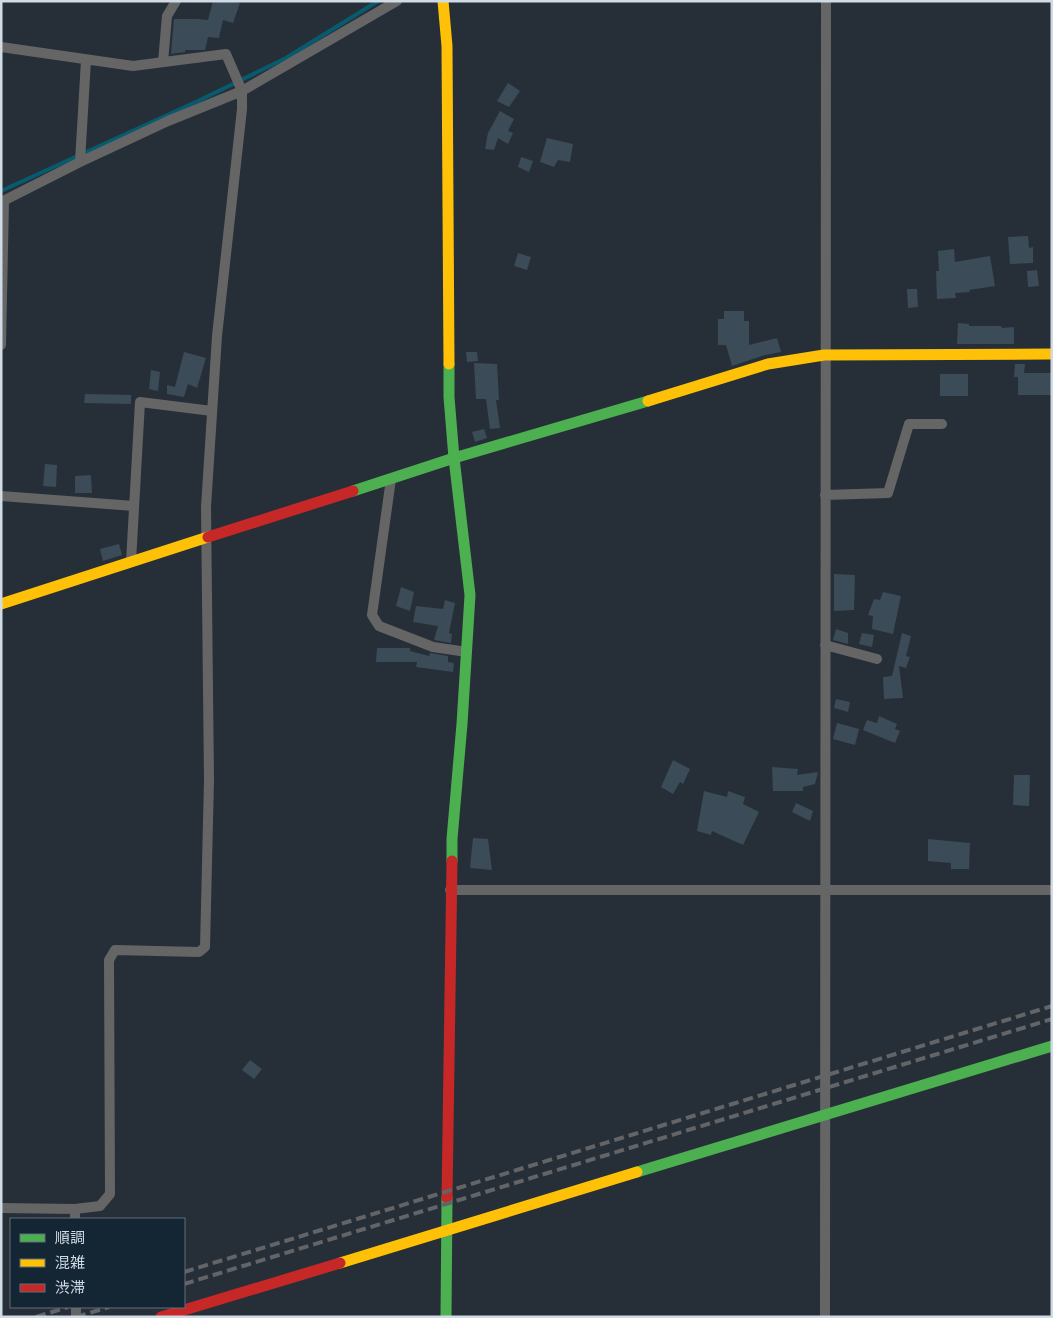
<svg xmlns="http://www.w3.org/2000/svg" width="1053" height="1318" font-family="'Public Sans','Noto Sans JP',sans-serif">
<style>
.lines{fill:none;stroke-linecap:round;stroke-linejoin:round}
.stream{stroke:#075b6f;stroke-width:4}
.building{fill:#3b4b58}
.street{stroke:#656566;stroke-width:10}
.fast{stroke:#4caf50;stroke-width:11}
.slow{stroke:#ffc107;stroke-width:11}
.jam{stroke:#c62828;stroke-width:11}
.rail{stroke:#626468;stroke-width:4;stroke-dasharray:10 5;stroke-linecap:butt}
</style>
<rect width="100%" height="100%" fill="#262f37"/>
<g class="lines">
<!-- stream -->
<path class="stream" d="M1,191l197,-90 88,-43 92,-57"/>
</g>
<!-- building -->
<path class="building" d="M213,1h19l8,2 -7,20 -10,-3 -4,18 -11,-1 -3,13h-20v2l-14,2 3,-35h23l11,1z
M508,83l12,8 -11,16 -12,-6z
M500,111l14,8 -6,12 5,2 -5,11 -10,-6 -4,12 -9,-1 3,-16z
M547,138l26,6 -3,18 -12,-2 -4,7 -14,-5z
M521,157l12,4 -4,11 -11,-5z
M1028,236l1,12 4,-1v16l-23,1 -2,-27z
M954,249l1,13 35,-6 5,30 -26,4 1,2 -15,1 1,5 -19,1 -1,-28h3l-1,-20z
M518,253l13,4 -4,13 -13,-4z
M1037,270l2,16 -11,1 -1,-16z
M907,289h10l1,18 -10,1z
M724,311h20v10h5v24l28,-7 4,14 -16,3 -33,11 -6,-21h-8v-26h6z
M958,323l11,1v2h32l1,2 12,-1v17h-57z
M184,352l22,6 -9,30 -9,-4 -4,13 -17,-3v-9l8,2z
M466,352h11l1,9 -11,1z
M474,363l23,1 2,36h-3l4,28 -10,1 -4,-30h-10z
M1015,364h10l-1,9h28v22h-34v-18h-4z
M151,370l9,2 -2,19 -9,-2z
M940,374h28v22h-28z
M85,394l46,1v9l-47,-1z
M484,429l3,9 -12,4 -3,-10z
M45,464l12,1 -1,22 -13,-1z
M91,475l1,18h-17v-17z
M119,544l3,11 -19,6 -3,-12z
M834,574l21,1 -1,35 -20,1z
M401,587l13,5 -4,19 -14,-5z
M883,592l18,4 -8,38 -21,-5 1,-13 -5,-1 6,-16 6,1z
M445,600l10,3 -6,30 3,1 -1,9 -17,-3 4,-14 -25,-4 3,-16 27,3z
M836,629l12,4v11l-15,-4z
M862,633l12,2 -2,12 -13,-3z
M902,633l9,3 -5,20 4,1 -4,11 -7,-2 4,32 -19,1 -1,-22 9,-1z
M377,648h33v3l19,5 1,-3 18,3v6l6,1 -1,9 -37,-5 1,-5h-41z
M836,699l14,3 -2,10 -14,-4z
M879,716l18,8 -2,5 5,2 -5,12 -32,-13 4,-10 10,3z
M837,723l22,6 -4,16 -22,-6z
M673,760l17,9 -7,15 -3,-2 -7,12 -12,-7z
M772,767l26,2 -1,6 21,-3 -3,12 -12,3v4h-30z
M1014,775h16l-1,31 -16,-1z
M704,791l23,6 1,-6 17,6 -2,7 16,8 -16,33 -31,-14 -1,4 -14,-4z
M796,803l17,8 -3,10 -18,-9z
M473,838l15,1 4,31 -22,-2z
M928,839l42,4 -1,26h-18v-6l-23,-2z
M250,1060l12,9 -8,10 -12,-9z"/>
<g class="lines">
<!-- street -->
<path class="street" d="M1,47l132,19 93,-12 16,37v18l-25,227 -11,171 3,273 -4,167 -6,5 -84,-2 -6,10 1,234 -10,12 -25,3 -74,-1
M163,62l4,-46 9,-15
M80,162l6,-102
M1,202l79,-40 88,-41 74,-30 155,-90
M1,345l3,-144
M391,479l-19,136 7,11 54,21 34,5
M825,495l63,-2 21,-69h33
M1,496l133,10
M131,562l9,-160 72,9
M825,645l52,14
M450,890h602
M75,1209v10
M76,1307v10
M825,1317l1,-1316"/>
<!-- fast -->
<path class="fast" d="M449,364v33l5,61 16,137 -8,129 -10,115v22
M353,491l101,-33 194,-57
M637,1172l415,-126
M446,1317l1,-119"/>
<!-- slow -->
<path class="slow" d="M443,1l4,45 2,318
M648,401l120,-37 56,-9 228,-1
M1,604l207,-67
M340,1263l297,-91"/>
<!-- jam -->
<path class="jam" d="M208,537l145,-46
M447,1198l5,-337
M161,1317l179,-54"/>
<!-- rail -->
<path class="rail" d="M184,1272l868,-266
M184,1284l868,-265
M36,1317l32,-10
M76,1317l33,-10"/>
</g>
<!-- border -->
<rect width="1053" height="1318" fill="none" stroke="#d1dbe6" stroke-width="5"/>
<!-- legend -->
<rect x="10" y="1218" width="175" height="90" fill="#142534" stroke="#606e7b"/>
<rect x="20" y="1234" width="25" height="8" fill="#4caf50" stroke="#606e7b"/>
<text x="55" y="1243" font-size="15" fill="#d1dbe6">順調</text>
<rect x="20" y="1259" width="25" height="8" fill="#ffc107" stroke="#606e7b"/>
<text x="55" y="1268" font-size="15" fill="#d1dbe6">混雑</text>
<rect x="20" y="1284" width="25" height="8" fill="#c62828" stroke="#606e7b"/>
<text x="55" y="1293" font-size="15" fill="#d1dbe6">渋滞</text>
</svg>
